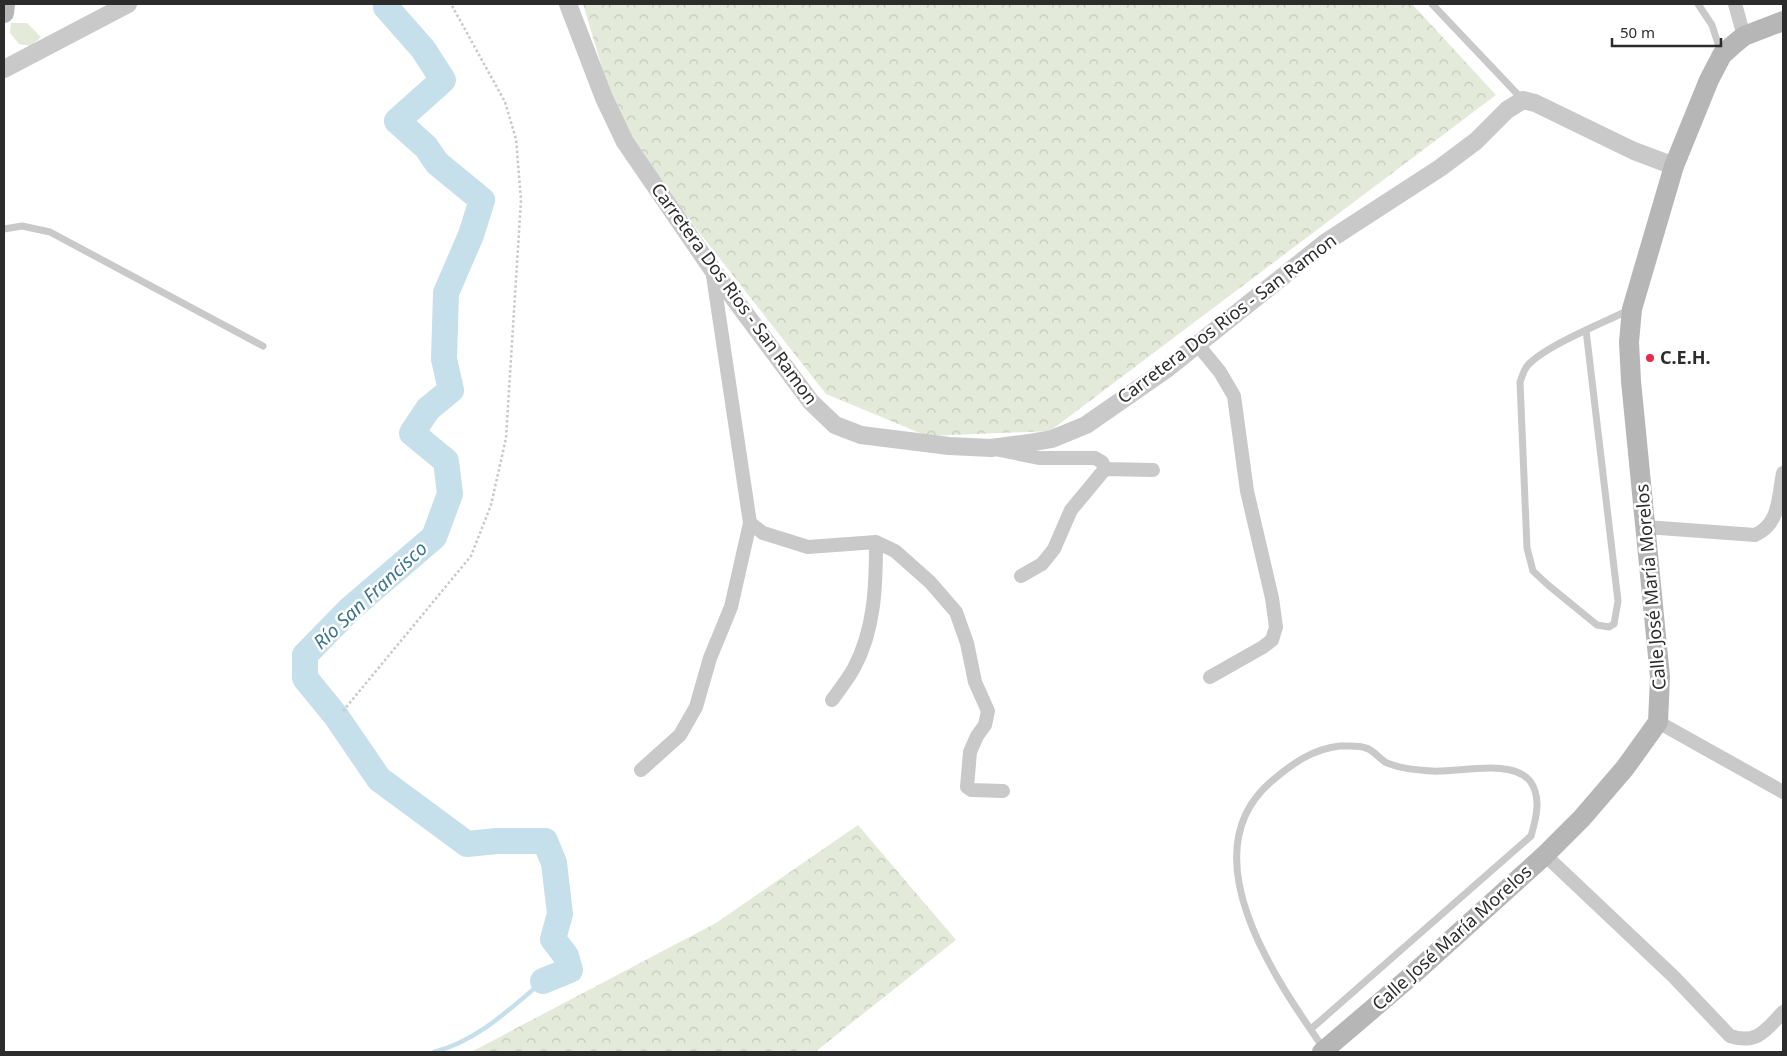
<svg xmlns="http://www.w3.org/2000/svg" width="1787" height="1056" font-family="'Noto Sans',sans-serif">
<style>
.forest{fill:url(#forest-crowns)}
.park{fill:#e4ead9}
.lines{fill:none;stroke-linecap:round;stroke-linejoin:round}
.stream{stroke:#c5dfeb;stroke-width:4.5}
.river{stroke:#c5dfeb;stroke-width:26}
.path{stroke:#c9c9c9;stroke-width:2.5;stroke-dasharray:2.5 2.5;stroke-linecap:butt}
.service{stroke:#c9c9c9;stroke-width:7}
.minor{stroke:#c9c9c9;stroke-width:14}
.tertiary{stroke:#c9c9c9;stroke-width:18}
.secondary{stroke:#b6b6b6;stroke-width:20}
.poi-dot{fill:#e72a49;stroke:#fff;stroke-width:2}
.labels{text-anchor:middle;stroke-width:5;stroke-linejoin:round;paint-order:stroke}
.street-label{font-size:18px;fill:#2c2c2c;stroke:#fff}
.poi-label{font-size:18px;font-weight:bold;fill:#2c2c2c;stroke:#fff;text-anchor:start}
.water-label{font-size:19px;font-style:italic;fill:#3a758f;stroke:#fff}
</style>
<defs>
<pattern id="forest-crowns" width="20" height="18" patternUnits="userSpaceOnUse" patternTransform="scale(1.25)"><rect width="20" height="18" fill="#e4ead9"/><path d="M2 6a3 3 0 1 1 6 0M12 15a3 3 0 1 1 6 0" fill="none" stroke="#c4c9ba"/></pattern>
</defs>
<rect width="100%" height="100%" fill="#fff"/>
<!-- forest -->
<path class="forest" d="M583,4h829l84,91 -446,336 -123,5 -101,-42 -204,-260z
M858,825l98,115 -141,112h-344l245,-129z"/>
<!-- park -->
<path class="park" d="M11,23h16l14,14 -10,9 -12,-2 -9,-11z"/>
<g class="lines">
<!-- stream -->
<path class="stream" d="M434,1052c43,-11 76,-43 109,-71"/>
<!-- river -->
<path class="river" d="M386,4v3l37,42 20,31 -46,41 29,26 11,16 45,37 -11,35 -25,58 -2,66 7,31 -23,19 -16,24 34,28 4,33 -16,43 -84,72 -45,46v23l31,38 43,63 88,65 30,-3h48l9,22 6,51 -7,25 13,17 4,14 -27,11"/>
<!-- path -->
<path class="path" d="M343,711l128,-155 20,-51 15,-67 15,-238 -5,-61 -11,-37 -54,-98"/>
<!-- service -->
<path class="service" d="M1432,4l91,96
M1698,4l14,21 9,28
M4,229l18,-3 28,6 213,114
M1586,330l32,271 -4,23 -5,3 -12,-2 -49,-40 -15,-14 -6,-23 -7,-166c2,-5 4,-13 8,-17 19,-20 75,-42 101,-55
M1311,1029l220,-193c5,-17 11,-39 -1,-55 -18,-23 -72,-8 -98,-10 -15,-1 -30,-2 -45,-8 -7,-3 -13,-13 -21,-15 -6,-3 -19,-2 -26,-2 -27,3 -47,17 -67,34 -87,72 3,200 51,269"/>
<!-- minor -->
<path class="minor" d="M1735,4l9,32
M1198,345l22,27 14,24 13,95 25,107 4,29 -4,13 -9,7 -53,30
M1000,450l39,8h56l7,4 3,7
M1105,469l48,1
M750,523l13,10 45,14 68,-5 19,9 35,31 26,30 11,31 8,39 13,29 -3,14 -8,11 -7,16 -3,35 4,3 32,1
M1646,527l109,8c25,-11 23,-37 28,-62
M1021,576l21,-12 12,-15 17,-39 34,-41
M832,700c8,-11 16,-21 22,-32 21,-39 22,-83 22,-126
M1658,722l125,70
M641,770l39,-35 16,-28 14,-49 21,-51 19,-84 -38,-254
M1545,855l129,122 56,59c27,9 36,-6 53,-24"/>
<!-- tertiary -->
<path class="tertiary" d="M568,4l36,94 21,44 87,127 99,133 24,23 26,10 88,11 42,2 38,-5 23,-4 34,-14 82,-57 158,-126 114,-74 36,-27 31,-31 16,-10 12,3 99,48 40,15
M4,69l124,-65"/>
<!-- secondary -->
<path class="secondary" d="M4,13l1,-9
M1322,1052l88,-75 135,-122 37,-37 43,-50 33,-46 2,-45 -29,-296 -2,-39 3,-33 42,-143 35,-86 13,-25 11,-10 11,-9 39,-15"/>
</g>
<!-- markers -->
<circle class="poi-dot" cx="1650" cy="358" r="5"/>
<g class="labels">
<!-- street labels -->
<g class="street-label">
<text transform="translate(734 294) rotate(54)" y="6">Carretera Dos Rios - San Ramon</text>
<text transform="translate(1227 319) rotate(-37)" y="6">Carretera Dos Rios - San Ramon</text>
<text transform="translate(1651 587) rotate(-95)" y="6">Calle José María Morelos</text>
<text transform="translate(1452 938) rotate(-42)" y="6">Calle José María Morelos</text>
</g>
<!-- poi labels -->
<g class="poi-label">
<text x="1660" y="364">C.E.H.</text>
</g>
<!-- water labels -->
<g class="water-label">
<text transform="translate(370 595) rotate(-43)" y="7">Río San Francisco</text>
</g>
</g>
<!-- border -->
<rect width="1787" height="1056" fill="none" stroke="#2c2c2c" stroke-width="10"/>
<!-- scale -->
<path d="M1612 38v8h109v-8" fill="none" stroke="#2c2c2c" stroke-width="2.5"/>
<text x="1620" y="38" font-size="15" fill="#2c2c2c" stroke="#ffffff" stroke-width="4" paint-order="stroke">50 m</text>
</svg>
